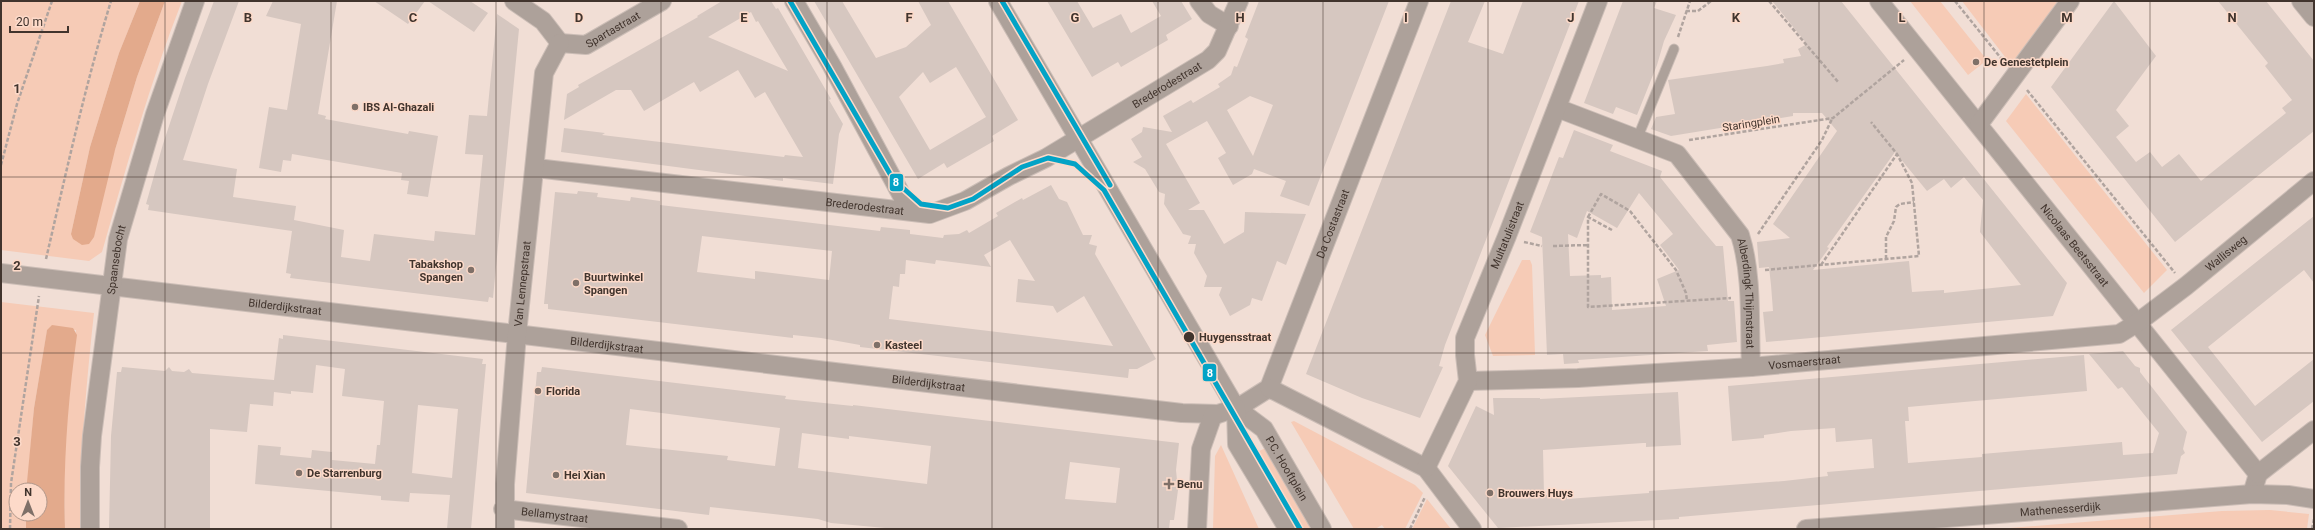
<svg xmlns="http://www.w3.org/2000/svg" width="2315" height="530" font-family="Roboto,sans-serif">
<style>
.green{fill:#f6cbb6}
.water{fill:#e3aa8c}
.building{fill:#d6c7c0;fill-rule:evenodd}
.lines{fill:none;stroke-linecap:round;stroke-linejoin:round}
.lane-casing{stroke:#cbbdb6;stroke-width:11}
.street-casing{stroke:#cbbdb6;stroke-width:20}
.path{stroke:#b0a49f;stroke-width:2.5;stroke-dasharray:4 2;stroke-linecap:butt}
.lane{stroke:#ada19a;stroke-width:9}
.street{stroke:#ada19a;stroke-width:18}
.tram{stroke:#b5a8a1;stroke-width:1}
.tram-1-casing{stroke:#fddac9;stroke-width:8}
.tram-1{stroke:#03a3c6;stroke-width:5}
.grid{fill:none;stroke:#41342d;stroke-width:1;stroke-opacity:0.55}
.poi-dot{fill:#7f7068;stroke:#fddac9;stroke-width:1.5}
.stop-dot{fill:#41342d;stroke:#fddac9;stroke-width:1.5}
.labels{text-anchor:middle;stroke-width:3;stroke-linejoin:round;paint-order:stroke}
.street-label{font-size:11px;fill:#41342d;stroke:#fddac9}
.poi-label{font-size:11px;font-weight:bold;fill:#41342d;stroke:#fddac9;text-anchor:start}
.stop-label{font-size:11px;font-weight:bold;fill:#41342d;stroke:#fddac9;text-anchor:start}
.grid-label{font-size:13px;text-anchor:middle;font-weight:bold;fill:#41342d;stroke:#fddac9;stroke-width:3;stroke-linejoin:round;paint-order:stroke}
.line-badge{stroke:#fddac9;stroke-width:1.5}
.badge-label{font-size:11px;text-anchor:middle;font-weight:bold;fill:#fff}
</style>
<rect width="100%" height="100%" fill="#f1ded5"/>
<!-- green -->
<path class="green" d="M1,1h139l-21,52 -29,94 -19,87 44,-84 22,-73 28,-76h17c-32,82 -56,166 -80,251l-13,9 -88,-11z
M1910,1h30l47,59 -19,15z
M1962,1h99l-49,65z
M2026,94l141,176 -23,23 -138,-172z
M1522,260h8l2,5 3,90 -42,1 -8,-21z
M1,302l93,11c-8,72 -14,143 -14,216h-15l-1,-72 4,-52 8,-75 -29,1 -13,77 -7,82h-11v24h10v15h-25z
M1294,421l121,64 8,8 -18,36h-20l-3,-4 -7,4h-21l-63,-107z
M1221,445l38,84h-46l2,-73z
M1268,447l47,82h-20l-28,-49 5,-3 -15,-25z
M1427,499l24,30h-39z
M2270,510l39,4 -2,15h-309l224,-18z"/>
<!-- water -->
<path class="water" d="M140,1h25l-28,76 -22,73 -21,87 -5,7 -7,1 -9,-6 -2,-5 19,-87 29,-94z
M52,325l21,3 4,7c-9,65 -14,128 -12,194h-39v-15h14v-24h-13v-8l7,-74 13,-78z"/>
<!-- building -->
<path class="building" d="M214,1h25l-31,83 -25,76 54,9 -4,28 63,9 -2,14 50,10 -3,27 29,4 4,-27 60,7 1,-10 40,4 8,-80 -18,-1 4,-39 18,1 10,-102 22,15 -26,269 -4,-1 -1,5 -198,-24 1,-4 -5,-1 6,-42 -144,-21 1,-5 -3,-1 17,-60 22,-66z
M273,1h64l-19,113 8,2 -1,3 83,15 1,-3 29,5 -10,61 -21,-3 2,-13 -8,-1 1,-7 -110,-19 -1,7 -8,-1 -2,12 -22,-4 10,-61 18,3 14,-86 -35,-8z
M374,1h51l-17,23z
M428,1h42l18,12 -14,19z
M722,1h49l5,8 2,-1 53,91 -2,1 14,24 -4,10 -6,50 -50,-6v3l-222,-29 3,-24 41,5 -3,2 182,22 1,-2 18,2 -38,-65 -10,6 -17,-28 -38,22 -6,-10 -50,29 -13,-21h-15l-52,30 3,-26 12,-7 -1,-2 120,-68 -1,-1zM751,12l5,10 2,-1 30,50 -80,-34z
M814,1h28l34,57 30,-11 25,-22 -13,-24h30l70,119 -26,16 2,5 -47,27 -3,-5 -26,16zM956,67l30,50 -56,33 -31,-53 24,-25 7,11z
M1047,1h30l16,27 28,-14 10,19 30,-17 -9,-15h29l11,18 -26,16 2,5 -47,27 -3,-5 -26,15z
M1259,1h130l-80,205 -29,-10 6,-15 -32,-12 -2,5 -19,11 -15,-27 8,-5 -19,-32 -41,23 34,59 -12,7h16l20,34 20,-12 1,-20 61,2 -20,51 -9,-4 -15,40 -10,-3 -2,7 -20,11 -11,-21 3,-8h-18l3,-11 -13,-23 2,-9h-8l3,-8 -8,-2 -19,-30 1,-10 -6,-2 -14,-23 -12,-7 9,-5 -11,-18 11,-7 1,-5 29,5 -9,-16 28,-16 2,3 27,-16 -2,-3 13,-9 3,-9 3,1 11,-28 -3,-2zM1250,96l23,9 -20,51 -26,-46z
M1451,1h34l-17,41 35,12 20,-53h56l-134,344 -6,21 4,1 -23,51 -58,-20 -56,-24z
M1623,1h34l-3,7 22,7 -12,26 -7,24 -20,50 -21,-8 -3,7 -29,-11z
M1772,1h69l226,282 -14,33 -287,26 -3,-30 10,-1 -2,-26 -2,-18 -10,1 -2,-26 33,-4 -17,-14 64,-93 -15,-18h-29v3l-122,20 -20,-7 5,-12 19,-3 -7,-34 99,-14 17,-3 -1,-4 18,-3 -3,-7 9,-5zM1895,152l32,39 17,-12 7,9 13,-11 19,23 -3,32 41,53 -77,8v-3l-32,2 -3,-31 -96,9 16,-22 -2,-1z
M2114,1l42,55 -40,54 13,16 -13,11 20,25 14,-10 12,15 17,-13 22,27 85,-68 -4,-5 10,-8 -27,-34 3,-3 -50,-62h48l48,60v70l-139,111 -124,-155z
M1574,130l39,15 -3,6 52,20 -2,6 40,50 16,19h7l5,55h6l3,41 -30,3 1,6 -130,9 1,3 -15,1 -1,-10 -16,1 -5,-118 -12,-5 29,-75 4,1zM1639,193l34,41 -13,11 19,25 -22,9 9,27 -54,4 -1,-33 -10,1v-3l-31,1 -2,-42 9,4 10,-27 30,17z
M1051,185l8,14 8,3 16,33h9l-3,9 8,2 -2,8 61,105 -19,10h-8l-1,9 -268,-31v-2l-39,-7 -28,-3v3l-245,-29v-5h-4l11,-112 22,2 1,-3 20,2 -1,4 33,4 1,-4 29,4v4l220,26 1,-4 29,3v4l33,4 1,-3 15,-1 8,-4 2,3 29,-17 -2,-3 26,-15 1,2zM702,236l130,15 -3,29 -74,-9v8l-58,-7zM1010,240l25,41 -17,-2 -2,23 37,4 4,7 27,-17 29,50 -224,-27 4,-33 6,1 1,-13h5l1,-14 29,4 1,-4 55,7 -7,-12z
M2314,216v67l-10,-13 -96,77 47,59 59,-47v42l-52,41 -91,-112z
M283,335l200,24 -1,5h4l-15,165h-24l3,-34 -40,-2 -1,9 -28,-2v-4l-126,-12 3,-39 23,2 -1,8 31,3 1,-8 20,2v8l43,4 2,-19h3l4,-44 -42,-5 3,-27 -29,-4 -3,28 -22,-2v3l-17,-2 -1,14 -23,-2 -3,28 -37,-3v100h-101l2,-93 6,-64h4l1,-5 43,4 4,-4 3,4 12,1 5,-3 3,4 82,7 5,-42 4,1zM418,405l40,4 -6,69 -40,-5z
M2123,351l12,15 5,2v4l47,60 -4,17 2,4 -4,3 -4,18 -498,43v2l-181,9 -50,-62 28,-60 18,9 -1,-17h47v1l138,-7 3,53 -35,2v-4h-3l-100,7 1,45h23v4l82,-6v-2l135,-10 44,-5 -1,-4 47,-4 -2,-29 -36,3 -1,-14 -44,3 -27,4v3l-32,3 -4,-55 356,-31 3,36 -179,16 1,14h-4l3,42 74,-6v-3l140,-12 1,13 30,-2 6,-20 -37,-46 -4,2 -29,-35z
M542,367l244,29 -1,3 68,7v-1l326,38 -3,27 2,20 -4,30h-4l-1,9h-273l-65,-6 -13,-4 -108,-12 -1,8 -183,-22 11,-121h4zM630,409l150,19 -5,38 -48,-6 1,-4 -102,-11zM802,433l47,6v-3l82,10 -4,38 -129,-16zM1070,462l50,6 -4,35 -51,-4z"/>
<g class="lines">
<!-- lane casing -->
<g class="lane-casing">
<path id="lane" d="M1637,139l37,-90"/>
</g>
<!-- street casing -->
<g class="street-casing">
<g id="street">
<path d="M514,1l29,20 17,22"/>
<path d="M794,1l38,65 78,145"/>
<path id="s1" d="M998,1l238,407 28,21 58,100"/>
<path d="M1199,1l10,13 20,12"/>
<path id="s2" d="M1879,1l379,473 -6,20"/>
<path d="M2301,1l13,16"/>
<path id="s3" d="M560,43l26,2 76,-44"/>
<path id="s4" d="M1557,108l120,46 63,81c13,41 9,89 11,132"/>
<path d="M1979,124l91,-123"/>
<path id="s5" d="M536,168l394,46 35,-13 44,-25 37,-18 162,-98 9,-9 22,-50"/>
<path id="s6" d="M1,273l1087,129 94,11 36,1 21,-7 30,-19 150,-387"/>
<path id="s7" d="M1468,381l110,-3 173,-11 368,-33 18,-11 49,-37 128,-105"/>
<path d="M1269,388l157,80 46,61"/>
<path d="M1236,408l1,36 51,85"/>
<path id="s8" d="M1426,468l42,-87 -3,-26v-17l42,-102 91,-235"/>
<path d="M2258,474l56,-44"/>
<path id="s9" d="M503,509l175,20"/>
<path id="s10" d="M90,529v-62l2,-31 26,-197 37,-125 40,-113"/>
<path id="s11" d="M505,529v-45l12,-150 27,-261 16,-30"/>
<path d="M1197,529l4,-80 12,-34"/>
<path id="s12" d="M1806,529l446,-35 36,1 26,4"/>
</g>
</g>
<!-- path -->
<path class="path" d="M1769,1l70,82
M1955,1l49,61
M1686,11h12l13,-10
M1678,37l12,-36
M2027,90l148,183
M1689,140l144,-22 71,-58
M1,165l16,-61 35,-103
M1588,217l13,-23 29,17 46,59 10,23 1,8
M1612,230l-24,-13v90l143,-9
M1758,234l64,-94 10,-21
M1524,242l18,4
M1553,246l35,-1
M46,259c20,-86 39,-173 65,-258
M1886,259v-22l8,-16 2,-14 4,-3 14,-2
M1821,265l76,-111
M1765,270l154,-14 -7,-73 -15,-29 -26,-32
M10,529l1,-46 28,-187
M1410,529l15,-32
M2312,529l2,-10"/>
<!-- lane -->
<use href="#lane" class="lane"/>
<!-- street -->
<use href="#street" class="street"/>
<!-- tram -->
<path class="tram" d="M794,1l4,16"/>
<!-- tram-1 casing -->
<g class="tram-1-casing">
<path id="tram-1" d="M790,1l103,178 28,25 27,4 25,-9 49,-32 26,-9 27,6 29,26 196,339
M1002,1l108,184"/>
</g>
<!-- tram-1 -->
<use href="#tram-1" class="tram-1"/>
</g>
<!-- grid -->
<path class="grid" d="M165,1v528M331,1v528M496,1v528M661,1v528M827,1v528M992,1v528M1158,1v528M1323,1v528M1488,1v528M1654,1v528M1819,1v528M1984,1v528M2150,1v528M1,177h2313M1,353h2313"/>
<!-- markers -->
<g class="poi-dot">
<circle cx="1976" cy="62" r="4"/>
<circle cx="355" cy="107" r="4"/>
<circle cx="471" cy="270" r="4"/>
<circle cx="576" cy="283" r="4"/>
<circle cx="877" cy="345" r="4"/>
<circle cx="538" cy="391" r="4"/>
<circle cx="299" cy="473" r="4"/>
<circle cx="556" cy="475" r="4"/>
<path d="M1167 478h4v4h4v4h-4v4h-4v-4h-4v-4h4z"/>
<circle cx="1490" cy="493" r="4"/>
</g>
<circle class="stop-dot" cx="1189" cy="337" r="6"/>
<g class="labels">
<!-- street labels -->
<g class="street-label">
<text dy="4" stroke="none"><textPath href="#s3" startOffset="57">Spartastraat</textPath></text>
<text dy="4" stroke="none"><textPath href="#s5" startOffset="667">Brederodestraat</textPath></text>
<text transform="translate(1751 123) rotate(-9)" y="4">Staringplein</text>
<text dy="4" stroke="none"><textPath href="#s5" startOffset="331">Brederodestraat</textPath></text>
<text dy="4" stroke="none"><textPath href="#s6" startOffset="1459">Da Costastraat</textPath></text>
<text dy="4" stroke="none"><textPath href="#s8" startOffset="251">Multatulistraat</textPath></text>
<text dy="4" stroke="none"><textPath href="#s2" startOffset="313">Nicolaas Beetsstraat</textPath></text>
<text dy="4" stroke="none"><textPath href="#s7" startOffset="787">Wallisweg</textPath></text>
<text dy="4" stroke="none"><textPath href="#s10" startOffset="271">Spaansebocht</textPath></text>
<text dy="4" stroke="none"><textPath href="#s11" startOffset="246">Van Lennepstraat</textPath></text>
<text dy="4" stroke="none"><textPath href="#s4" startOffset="290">Alberdingk Thijmstraat</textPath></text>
<text dy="4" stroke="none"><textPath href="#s6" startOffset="286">Bilderdijkstraat</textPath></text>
<text dy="4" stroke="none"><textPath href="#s6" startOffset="610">Bilderdijkstraat</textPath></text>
<text dy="4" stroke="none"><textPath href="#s7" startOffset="337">Vosmaerstraat</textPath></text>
<text dy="4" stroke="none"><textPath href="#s6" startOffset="934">Bilderdijkstraat</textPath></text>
<text dy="4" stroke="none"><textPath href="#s1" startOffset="552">P.C. Hooftplein</textPath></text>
<text dy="4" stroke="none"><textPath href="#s12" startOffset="255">Mathenesserdijk</textPath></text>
<text dy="4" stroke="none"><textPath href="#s9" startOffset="52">Bellamystraat</textPath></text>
</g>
<!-- poi labels -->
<g class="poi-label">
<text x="1984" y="66">De Genestetplein</text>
<text x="363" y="111">IBS Al-Ghazali</text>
<text x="463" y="268" text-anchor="end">Tabakshop<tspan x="463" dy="13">Spangen</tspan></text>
<text x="584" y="281">Buurtwinkel<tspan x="584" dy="13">Spangen</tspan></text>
<text x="885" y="349">Kasteel</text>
<text x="546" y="395">Florida</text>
<text x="307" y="477">De Starrenburg</text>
<text x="564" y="479">Hei Xian</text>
<text x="1177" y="488">Benu</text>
<text x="1498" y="497">Brouwers Huys</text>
</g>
<!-- stop labels -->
<g class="stop-label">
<text x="1199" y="341">Huygensstraat</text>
</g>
</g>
<g class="grid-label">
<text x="248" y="22">B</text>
<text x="413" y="22">C</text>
<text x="579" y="22">D</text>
<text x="744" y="22">E</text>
<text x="909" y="22">F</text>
<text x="1075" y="22">G</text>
<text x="1240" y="22">H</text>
<text x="1406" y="22">I</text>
<text x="1571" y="22">J</text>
<text x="1736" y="22">K</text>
<text x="1902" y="22">L</text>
<text x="2067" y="22">M</text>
<text x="2232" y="22">N</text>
<text x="17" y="93">1</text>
<text x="17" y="270">2</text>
<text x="17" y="446">3</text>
</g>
<g class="line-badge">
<rect x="889" y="173" width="15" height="19" rx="4" fill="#03a3c6"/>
<rect x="1202" y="363" width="15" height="19" rx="4" fill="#03a3c6"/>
</g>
<g class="badge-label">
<text x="896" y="186">8</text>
<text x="1210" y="377">8</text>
</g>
<!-- border -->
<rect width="2315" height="530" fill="none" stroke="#41342d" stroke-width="4"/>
<!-- north arrow -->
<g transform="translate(28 502)"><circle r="19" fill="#fddac9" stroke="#b2988b"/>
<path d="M0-3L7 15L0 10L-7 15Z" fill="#7f7068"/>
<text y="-6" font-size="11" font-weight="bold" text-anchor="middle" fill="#41342d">N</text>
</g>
<!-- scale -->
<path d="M10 26v6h58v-6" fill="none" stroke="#41342d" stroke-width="2"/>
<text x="16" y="26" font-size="12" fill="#41342d" stroke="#fddac9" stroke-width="3" paint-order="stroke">20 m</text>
</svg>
